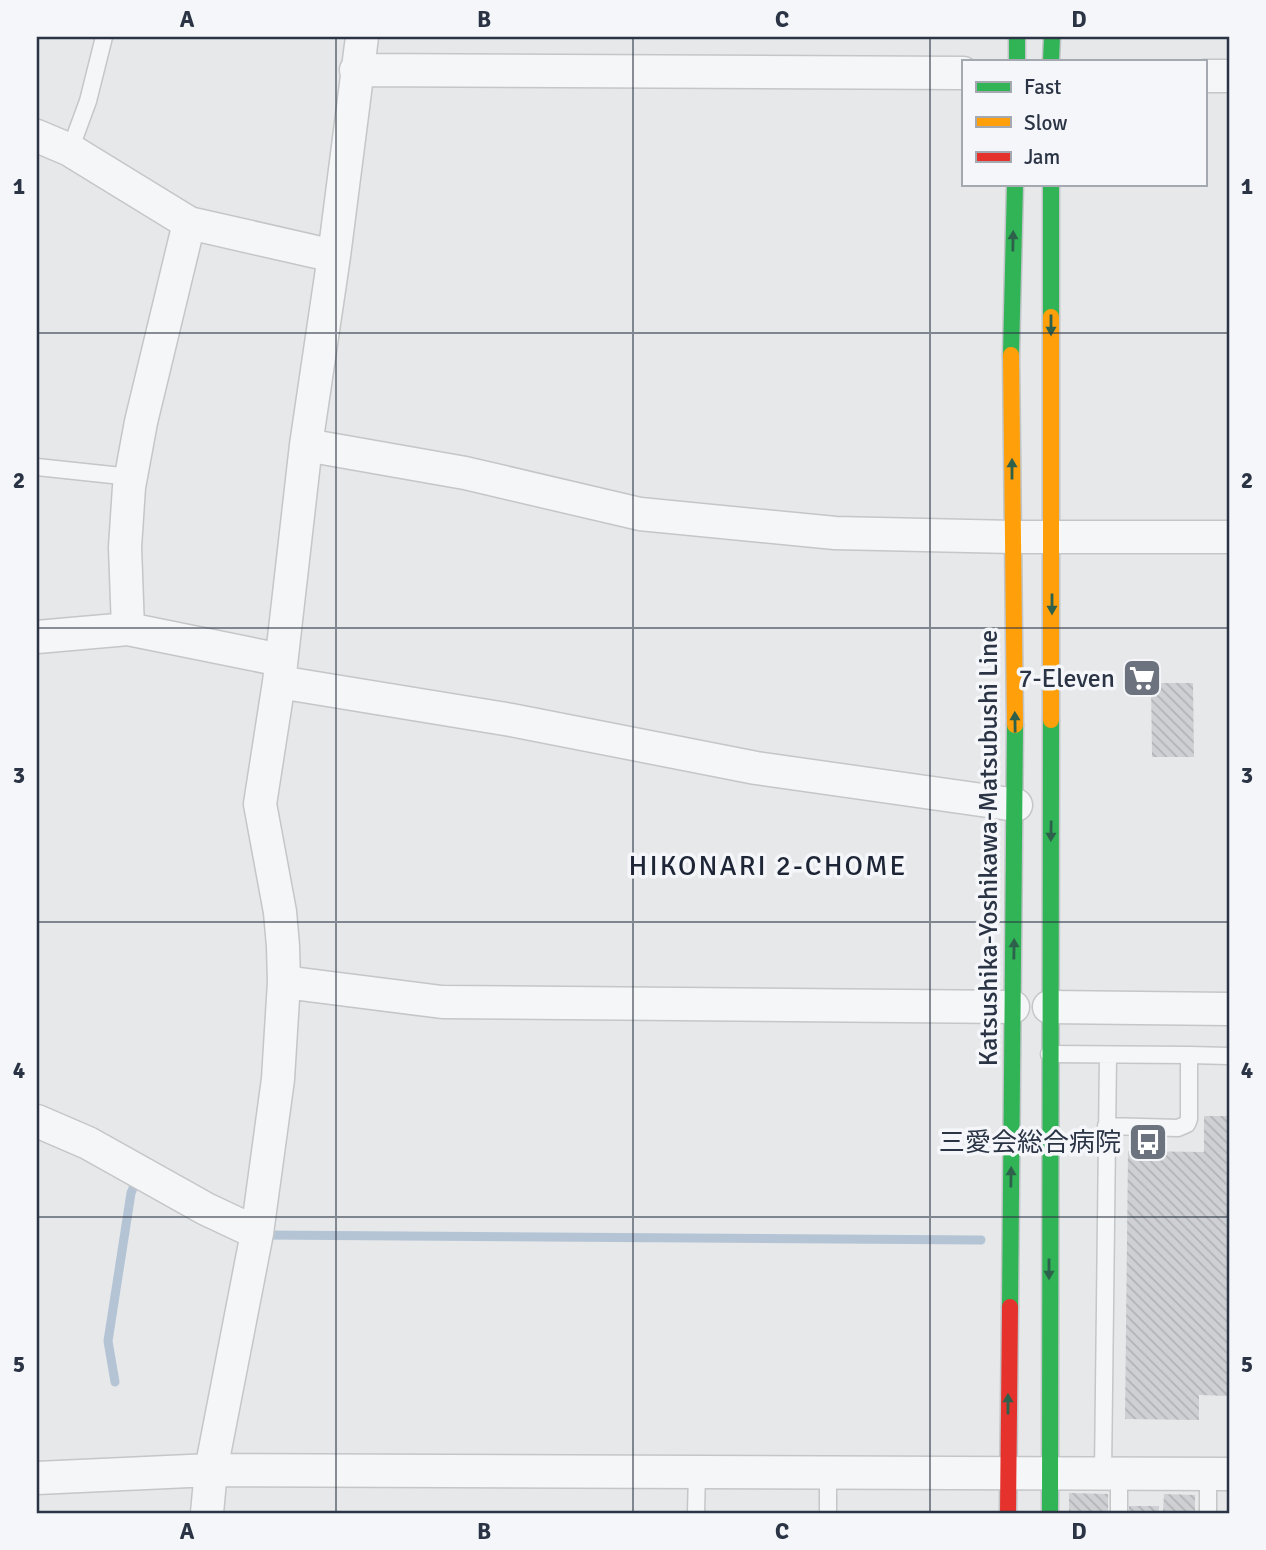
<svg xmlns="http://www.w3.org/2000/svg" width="1266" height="1550" font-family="Signika,'Noto Sans JP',sans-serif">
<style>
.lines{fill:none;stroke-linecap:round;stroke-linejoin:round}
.stream{stroke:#b4c4d5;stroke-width:9}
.building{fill:url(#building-back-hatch)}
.lane-casing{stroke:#c4c6c8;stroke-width:19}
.street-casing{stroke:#c4c6c8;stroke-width:35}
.fast-casing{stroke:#c2c5c8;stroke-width:19}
.slow-casing{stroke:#c2c5c8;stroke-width:19}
.jam-casing{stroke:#c2c5c8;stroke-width:19}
.lane{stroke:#f5f6f7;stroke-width:16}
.street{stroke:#f5f6f7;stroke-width:32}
.fast{stroke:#30b455;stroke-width:16}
.slow{stroke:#ff9f0a;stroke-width:16}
.jam{stroke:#e5322d;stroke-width:16}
.oneway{fill:#2d614b}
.grid{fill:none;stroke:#2b3445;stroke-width:2;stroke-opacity:0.55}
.labels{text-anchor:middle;stroke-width:7;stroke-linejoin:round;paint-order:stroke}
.poi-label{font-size:26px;fill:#2b3445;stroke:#f4f6f9;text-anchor:end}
.street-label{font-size:26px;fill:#2b3445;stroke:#f4f6f9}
.neighbourhood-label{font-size:28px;letter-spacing:2px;fill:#1d2536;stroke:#f4f6f9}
.neatline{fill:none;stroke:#2b3445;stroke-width:2.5}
.grid-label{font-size:23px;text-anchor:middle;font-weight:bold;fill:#2b3445}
</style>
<defs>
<pattern id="building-back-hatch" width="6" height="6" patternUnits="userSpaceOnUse" patternTransform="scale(1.75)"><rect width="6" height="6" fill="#ced0d3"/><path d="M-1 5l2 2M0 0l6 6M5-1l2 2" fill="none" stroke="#b1b3b6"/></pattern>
</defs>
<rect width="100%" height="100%" fill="#e6e8ea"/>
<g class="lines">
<!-- stream -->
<path class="stream" d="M262,1235l719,5
M115,1382l-7,-41 23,-148 5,-12"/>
</g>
<!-- building -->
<path class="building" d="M1151,683h42l1,74h-42z
M1204,1116h25v280l-30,-1v25l-74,-1 3,-268 76,1z
M1069,1493l39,1v19h-39z
M1164,1494l31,1v18h-32z
M1129,1506h30v7h-30z"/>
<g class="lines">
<!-- lane casing -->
<g class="lane-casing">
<path id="lane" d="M70,150l18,-49 16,-64
M37,467l94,10
M1049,1054l140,1v64l-2,5 -9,4 -72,-2
M1189,1055l40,1
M1103,1473l5,-418
M1119,1473v40
M696,1513l1,-41
M828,1513v-40
M1208,1513v-39"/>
</g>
<!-- street casing -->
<g class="street-casing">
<path id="street" d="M356,70l607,3
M1205,76h24
M37,136l33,14 119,73 145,33
M306,445l159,28 175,41 195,19 178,4h216
M128,629l-3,-82 4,-60 12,-65 48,-199
M37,637l91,-8 153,31
M279,682l232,38 245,48 260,37
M284,982l158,20 571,5
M1049,1007l180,2
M37,1121l51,22 118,66 51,24
M37,1478l174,-8 1018,4
M207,1513l4,-43 46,-237 21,-154 6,-97 -1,-36 -3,-34 -20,-108 19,-122 27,-237 28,-189 28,-219"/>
</g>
<!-- fast casing -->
<g class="fast-casing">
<path id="fast" d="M1017,37v24
M1051,61l1,-24
M1051,317v-133
M1011,355l4,-171
M1010,1307l5,-582
M1050,1513l1,-793"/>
</g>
<!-- slow casing -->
<g class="slow-casing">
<path id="slow" d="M1011,355l4,370
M1051,720v-403"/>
</g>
<!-- jam casing -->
<g class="jam-casing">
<path id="jam" d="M1008,1513l2,-206"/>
</g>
<!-- lane -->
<use href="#lane" class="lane"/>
<!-- street -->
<use href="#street" class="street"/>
<!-- fast -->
<use href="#fast" class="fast"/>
<!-- slow -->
<use href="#slow" class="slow"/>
<!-- jam -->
<use href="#jam" class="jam"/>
</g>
<!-- one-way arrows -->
<defs><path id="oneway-solid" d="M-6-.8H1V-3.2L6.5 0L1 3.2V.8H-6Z" transform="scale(1.75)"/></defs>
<g class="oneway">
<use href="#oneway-solid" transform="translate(1013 241) rotate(-89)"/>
<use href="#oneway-solid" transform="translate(1051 325) rotate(90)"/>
<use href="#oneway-solid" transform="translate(1012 469) rotate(-90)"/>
<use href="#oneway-solid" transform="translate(1052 604) rotate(90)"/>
<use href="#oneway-solid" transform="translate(1015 722) rotate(-91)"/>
<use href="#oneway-solid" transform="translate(1051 831) rotate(91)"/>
<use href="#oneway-solid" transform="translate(1014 949) rotate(-89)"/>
<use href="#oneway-solid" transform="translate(1011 1177) rotate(-89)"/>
<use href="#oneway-solid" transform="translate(1049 1269) rotate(90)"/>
<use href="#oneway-solid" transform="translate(1008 1404) rotate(-90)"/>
</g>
<!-- grid -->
<path class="grid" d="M336,37v1476M633,37v1476M930,37v1476M37,333h1192M37,628h1192M37,922h1192M37,1217h1192"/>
<!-- icons -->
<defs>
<g id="supermarket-square" transform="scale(2.0125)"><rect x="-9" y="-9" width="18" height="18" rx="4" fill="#6c737f" stroke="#f4f6f9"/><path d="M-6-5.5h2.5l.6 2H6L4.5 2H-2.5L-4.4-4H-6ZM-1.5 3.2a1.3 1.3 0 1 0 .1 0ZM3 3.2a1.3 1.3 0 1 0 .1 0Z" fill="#fff"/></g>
<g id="bus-square" transform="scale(2.0125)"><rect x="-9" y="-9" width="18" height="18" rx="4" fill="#6c737f" stroke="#f4f6f9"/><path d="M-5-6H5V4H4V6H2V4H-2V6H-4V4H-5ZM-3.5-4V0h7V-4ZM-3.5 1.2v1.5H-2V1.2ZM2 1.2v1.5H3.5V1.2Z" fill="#fff"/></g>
</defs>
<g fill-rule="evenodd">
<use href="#supermarket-square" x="1142" y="678"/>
<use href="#bus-square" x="1148" y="1142"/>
</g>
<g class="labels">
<!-- poi labels -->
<g class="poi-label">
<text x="1115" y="687">7-Eleven</text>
<text x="1121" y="1151">三愛会総合病院</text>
</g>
<!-- street labels -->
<g class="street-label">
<text transform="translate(988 848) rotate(-90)" y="9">Katsushika-Yoshikawa-Matsubushi Line</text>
</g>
<!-- neighbourhood labels -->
<g class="neighbourhood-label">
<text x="768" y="875">HIKONARI 2-CHOME</text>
</g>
</g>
<!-- border -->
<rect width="1266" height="1550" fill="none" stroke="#f4f6f9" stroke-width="77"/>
<!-- legend -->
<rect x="962" y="60" width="245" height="126" fill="#f4f6f9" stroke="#a4a8b1" stroke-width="2"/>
<rect x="976" y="82" width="35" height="10" fill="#30b455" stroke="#a4a8b1" stroke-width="2"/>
<text x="1024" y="94" font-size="21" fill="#2b3445">Fast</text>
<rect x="976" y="117" width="35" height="10" fill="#ff9f0a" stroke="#a4a8b1" stroke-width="2"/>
<text x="1024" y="130" font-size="21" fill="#2b3445">Slow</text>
<rect x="976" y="152" width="35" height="10" fill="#e5322d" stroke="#a4a8b1" stroke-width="2"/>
<text x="1024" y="164" font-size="21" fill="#2b3445">Jam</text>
<rect x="38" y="38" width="1190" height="1474" class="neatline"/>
<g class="grid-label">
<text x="187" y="27">A</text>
<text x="484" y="27">B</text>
<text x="782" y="27">C</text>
<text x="1079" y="27">D</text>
<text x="19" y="194">1</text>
<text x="1247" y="194">1</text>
<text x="19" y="488">2</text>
<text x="1247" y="488">2</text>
<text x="19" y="783">3</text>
<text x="1247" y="783">3</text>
<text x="19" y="1078">4</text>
<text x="1247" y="1078">4</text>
<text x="19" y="1372">5</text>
<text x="1247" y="1372">5</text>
<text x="187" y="1539">A</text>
<text x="484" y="1539">B</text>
<text x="782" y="1539">C</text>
<text x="1079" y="1539">D</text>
</g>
</svg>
